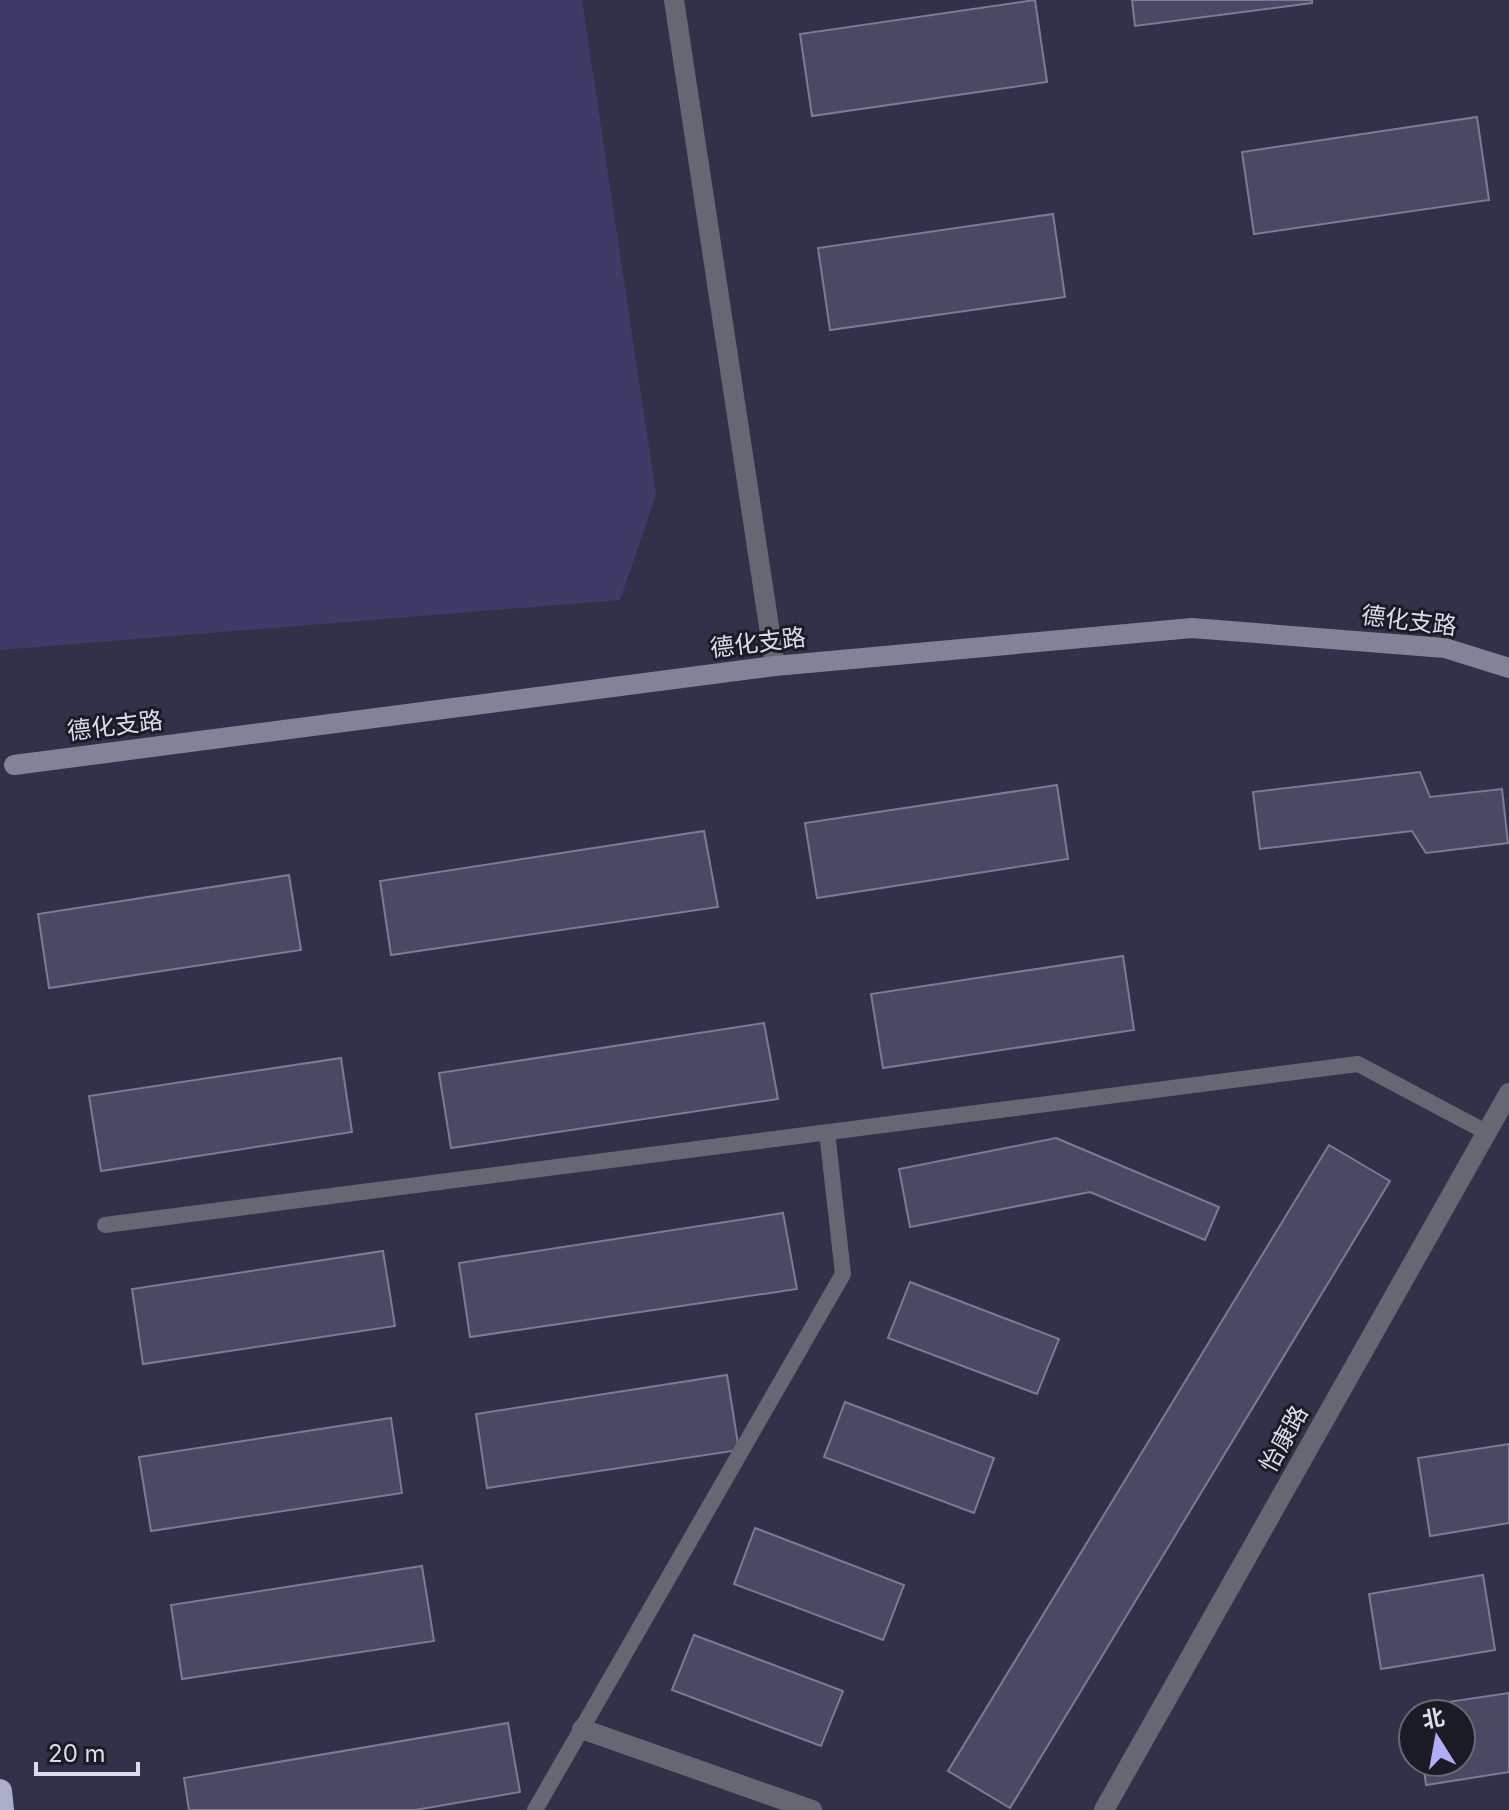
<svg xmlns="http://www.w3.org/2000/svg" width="1509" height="1810" font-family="Inter,'Noto Sans SC',sans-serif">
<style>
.green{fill:#3f3b66}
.building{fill:#4a4964;stroke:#7b7a97;stroke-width:2}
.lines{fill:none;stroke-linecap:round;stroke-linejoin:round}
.service{stroke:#676774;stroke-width:16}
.minor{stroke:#676774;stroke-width:20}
.tertiary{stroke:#676774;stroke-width:20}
.secondary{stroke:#838397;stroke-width:20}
.motorway{stroke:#acaccb;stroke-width:24}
.labels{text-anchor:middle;stroke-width:6;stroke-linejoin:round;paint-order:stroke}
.street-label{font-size:24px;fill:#dcdcec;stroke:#1b1b26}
</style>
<rect width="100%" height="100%" fill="#32314a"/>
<!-- green -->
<path class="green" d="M0,0h582l74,495 -36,105 -620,50z"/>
<!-- building -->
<path class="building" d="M1035,0l12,82 -235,34 -12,-82z
M1132,0h180v3l-177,23z
M1477,117l12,83 -235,34 -12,-82z
M1053,214l12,83 -235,33 -12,-82z
M1420,772l10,25 72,-8 6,54 -82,10 -14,-22 -152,18 -7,-57z
M1057,785l11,74 -251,39 -12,-75z
M704,831l14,76 -327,48 -11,-74z
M289,875l12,75 -252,38 -11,-74z
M1123,956l11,74 -251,38 -12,-74z
M764,1023l14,76 -327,49 -12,-75z
M341,1058l11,74 -251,39 -12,-75z
M1056,1138l163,69 -14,33 -115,-48 -180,35 -11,-58z
M1329,1145l61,36 -380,627 -62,-37z
M783,1213l14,76 -327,48 -11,-74z
M383,1251l12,75 -252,38 -11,-75z
M910,1282l149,57 -22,55 -149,-56z
M727,1375l12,75 -252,38 -11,-74z
M845,1402l149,56 -20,55 -150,-56z
M391,1418l11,75 -251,38 -12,-74z
M1509,1444v79l-79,13 -12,-78z
M755,1528l149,57 -21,55 -149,-56z
M422,1566l12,75 -252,38 -11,-74z
M1483,1575l12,75 -114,19 -12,-75z
M694,1635l149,56 -22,55 -149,-56z
M1509,1693v79l-83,13 -3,-23h38v-48h-46l-1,-7z
M508,1723l12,69 -105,18h-226l-5,-32z"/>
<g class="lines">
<!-- service -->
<path class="service" d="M105,1225l1253,-161 128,68
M535,1810l308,-536 -16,-142"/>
<!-- minor -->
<path class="minor" d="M582,1729l230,81"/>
<!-- tertiary -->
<path class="tertiary" d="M674,0l101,666
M1104,1810l405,-717"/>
<!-- secondary -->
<path class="secondary" d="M14,765l761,-99 417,-38 253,20 64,20"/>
<!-- motorway -->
<path class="motorway" d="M0,1791l2,19"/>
</g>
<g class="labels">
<!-- street labels -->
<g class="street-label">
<text transform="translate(1409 621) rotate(7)" y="8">德化支路</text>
<text transform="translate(758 643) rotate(-7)" y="8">德化支路</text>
<text transform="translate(115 726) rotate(-7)" y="8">德化支路</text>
<text transform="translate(1284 1439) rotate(-61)" y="8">怡康路</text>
</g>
</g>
<!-- north arrow -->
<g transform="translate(1437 1738) rotate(349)"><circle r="38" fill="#1b1b26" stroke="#686875" stroke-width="2"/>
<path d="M0-6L14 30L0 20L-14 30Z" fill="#b2adf9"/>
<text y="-12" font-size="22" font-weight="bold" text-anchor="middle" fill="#dcdcec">北</text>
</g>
<!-- scale -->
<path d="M36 1762v12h102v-12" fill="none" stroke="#dcdcec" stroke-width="4"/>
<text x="48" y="1762" font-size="24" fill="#dcdcec" stroke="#1b1b26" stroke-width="6" paint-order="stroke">20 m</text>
</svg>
